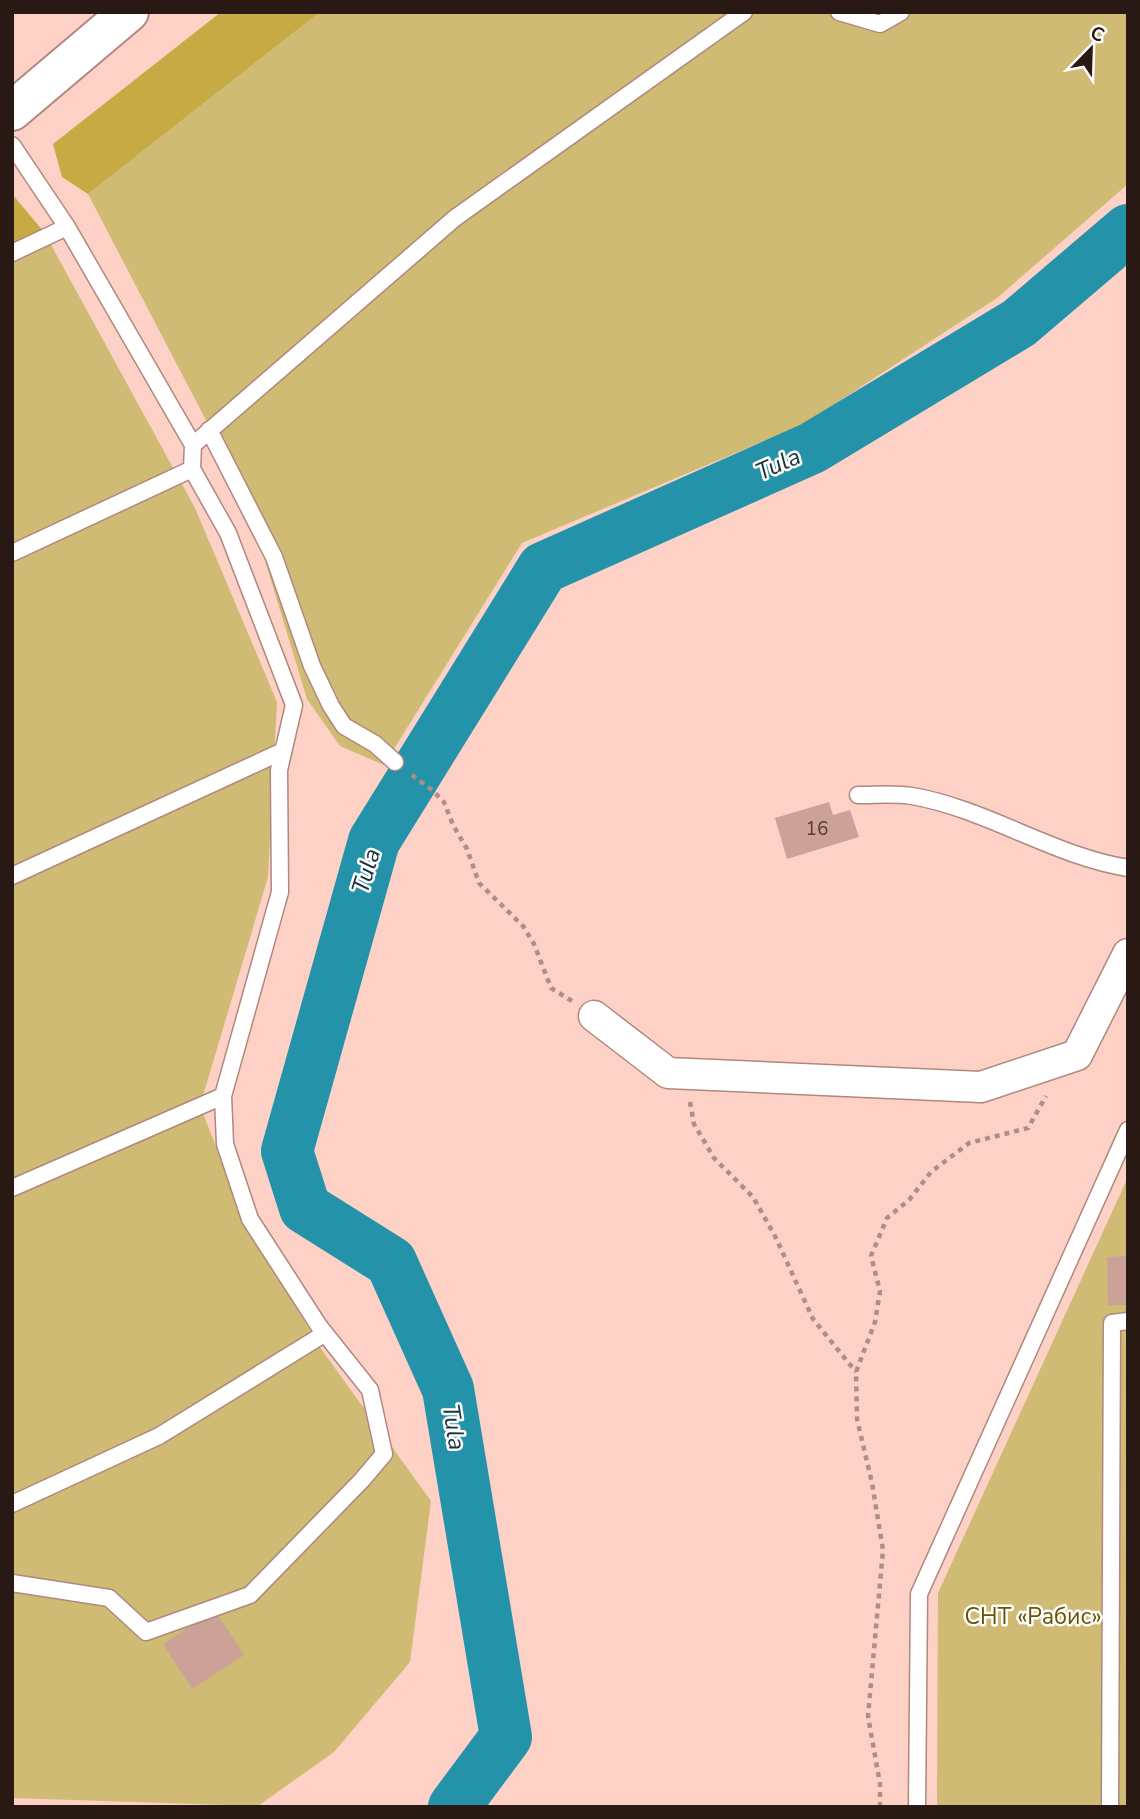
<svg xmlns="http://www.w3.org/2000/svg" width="1140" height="1819" font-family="'Nunito Sans',sans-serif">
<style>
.green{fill:#cfbb73}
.forest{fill:#c6ab45}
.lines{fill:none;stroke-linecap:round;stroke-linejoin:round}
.river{stroke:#2493a9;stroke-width:52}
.building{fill:#cca298}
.service-casing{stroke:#b0887e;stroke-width:19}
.minor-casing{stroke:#b0887e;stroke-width:33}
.trunk-casing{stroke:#b0887e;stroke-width:42}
.path{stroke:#af8e85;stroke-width:4.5;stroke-dasharray:5 5;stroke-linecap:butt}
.service{stroke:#fff;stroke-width:16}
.minor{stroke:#fff;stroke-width:30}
.trunk{stroke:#fff;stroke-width:38}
.labels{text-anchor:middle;stroke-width:5;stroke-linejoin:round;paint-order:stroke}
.number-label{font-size:19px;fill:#513b36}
.park-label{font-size:23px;fill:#675401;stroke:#fdfdfd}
.water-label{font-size:24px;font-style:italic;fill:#1b3238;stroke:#fdfdfd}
</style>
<rect width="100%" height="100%" fill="#fdd1c6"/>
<!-- green -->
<path class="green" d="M320,12h808v172l-131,114 -193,126 -282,119 -138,222 -44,-19 -33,-47 -62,-204 -157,-301z
M44,232l151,276 82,194 -9,175 -68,229 48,121 71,119 112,155 -21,161 -76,90 -76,54 -246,-8v-1550z
M1128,1177v630h-191l1,-214z"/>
<!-- forest -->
<path class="forest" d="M221,12h99l-232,182 -26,-17 -9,-33z
M12,194l32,38 -32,16z"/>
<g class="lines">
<!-- river -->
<path class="river" d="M454,1807l52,-70 -58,-348 -57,-127 -86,-54 -18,-57 87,-310 169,-273 269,-120 207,-125 109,-93"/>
</g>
<!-- building -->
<path class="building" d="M829,802l4,13 17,-5 9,27 -72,22 -12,-41z
M1128,1256v49h-20l-1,-48z
M215,1610l29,45 -52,34 -29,-45z"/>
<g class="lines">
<!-- service casing -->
<g class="service-casing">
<path id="service" d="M839,12l41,12 21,-12
M12,145l55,82 126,218 -1,24 36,64 66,172 -15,65 1,122 -57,204 2,48 25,75 69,107 51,64 14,64 -22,26 -112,115 -104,37 -37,-34 -97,-15
M12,253l55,-26
M209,430l65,127 38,109 19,40 13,20 31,18 20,18
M193,445l262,-227 289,-206
M12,553l180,-84
M858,795c18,0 37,-2 54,1 75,13 141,60 216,72
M12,876l271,-125
M12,1188l211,-92
M12,1504l147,-68 165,-102
M917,1807l2,-213 209,-464
M1110,1807l2,-484 16,-2"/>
</g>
<!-- minor casing -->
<g class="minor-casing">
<path id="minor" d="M594,1016l74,57 313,14 96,-32 51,-101"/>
</g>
<!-- trunk casing -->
<g class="trunk-casing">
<path id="trunk" d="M12,111l117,-99"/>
</g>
<!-- path -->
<path class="path" d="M412,775l20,15 12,12 9,23 14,24 12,34 44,43 11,18 17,44 21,13
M690,1102l4,22 20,34 39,39 22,39 38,83 43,53
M880,1807v-23l-12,-68 15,-166 -11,-67 -15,-64 -1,-47 19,-50 5,-31 -9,-35 16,-38 22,-18 22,-28 38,-29 59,-15 18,-32"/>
<!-- service -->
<use href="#service" class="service"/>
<!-- minor -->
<use href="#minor" class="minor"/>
<!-- trunk -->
<use href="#trunk" class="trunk"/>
</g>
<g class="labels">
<!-- number labels -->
<g class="number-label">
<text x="817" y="835">16</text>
</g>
<!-- park labels -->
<g class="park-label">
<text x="1033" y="1624">СНТ «Рабис»</text>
</g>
<!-- water labels -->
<g class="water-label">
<text transform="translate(778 464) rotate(-24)" y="8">Tula</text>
<text transform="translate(366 871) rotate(-73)" y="8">Tula</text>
<text transform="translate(454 1427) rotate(81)" y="8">Tula</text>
</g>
</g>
<!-- border -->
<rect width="1140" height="1819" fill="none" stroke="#281915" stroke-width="28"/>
<!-- north arrow -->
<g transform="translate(1091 49) rotate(23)" stroke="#fdfdfd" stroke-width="5" paint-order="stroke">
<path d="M0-5L12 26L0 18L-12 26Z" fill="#281915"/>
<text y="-10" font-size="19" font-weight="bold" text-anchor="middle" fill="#281915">С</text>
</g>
</svg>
